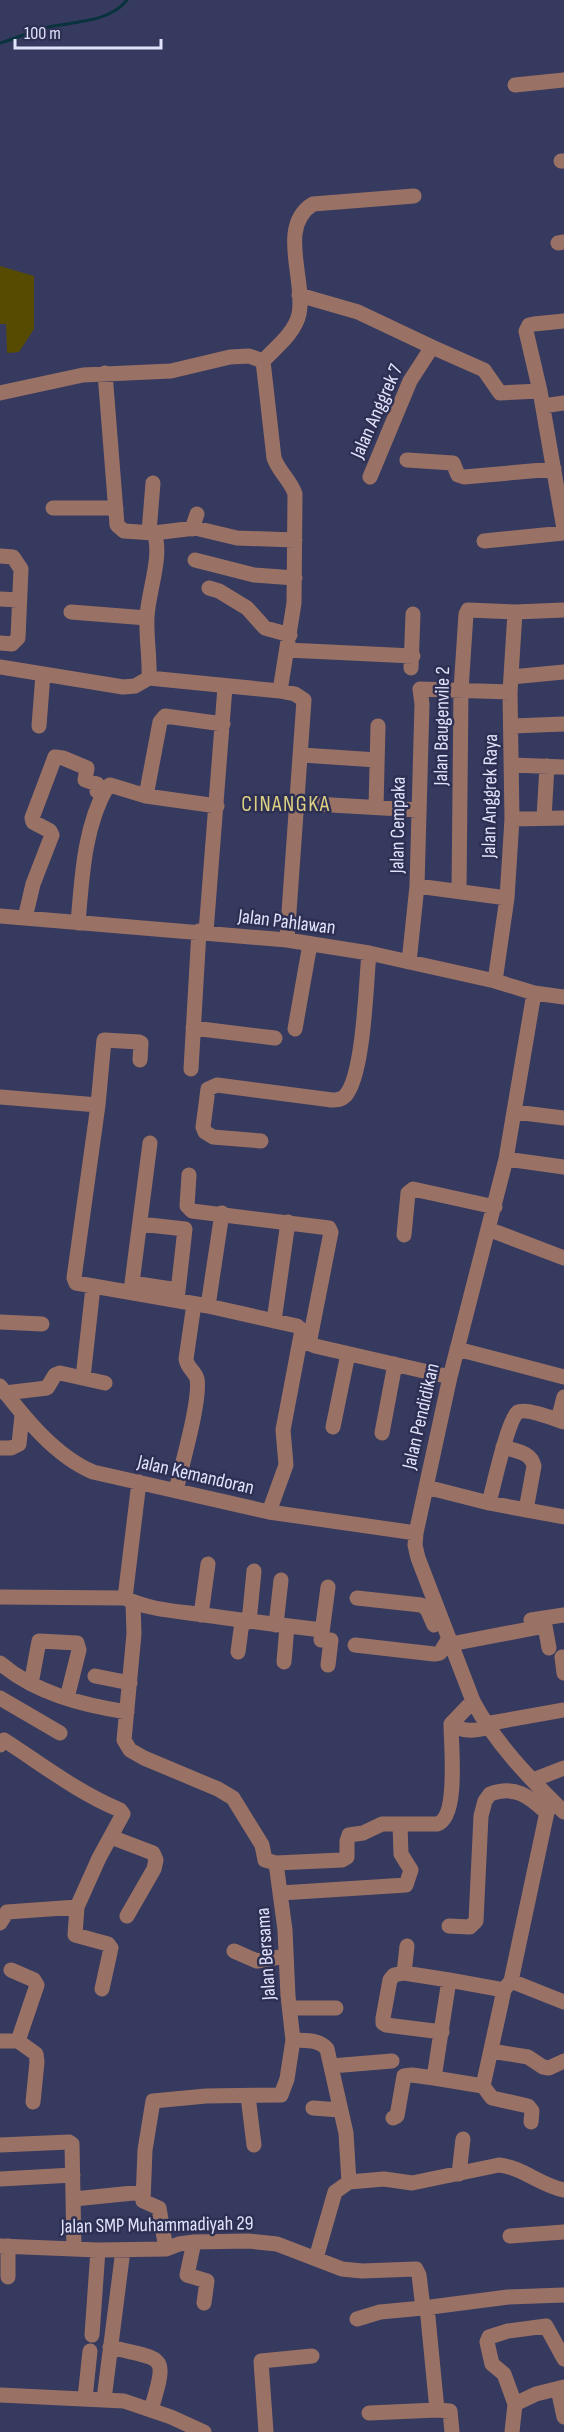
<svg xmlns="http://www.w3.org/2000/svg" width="564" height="2432" font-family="'Sofia Sans Condensed',sans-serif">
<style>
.green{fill:#564b00}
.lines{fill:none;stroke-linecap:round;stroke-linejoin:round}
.stream{stroke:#08333d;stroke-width:3}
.minor{stroke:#9a7265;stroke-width:15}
.labels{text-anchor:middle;stroke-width:5;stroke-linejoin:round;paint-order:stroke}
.street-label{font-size:20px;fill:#e0e3fa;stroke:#2d3053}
.quarter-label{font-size:22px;letter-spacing:1.5px;fill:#dfd183;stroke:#2d3053}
</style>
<rect width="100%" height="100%" fill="#373a5f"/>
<!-- green -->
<path class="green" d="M0,266l34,10v53l-15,23 -12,1 -1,-29h-6z"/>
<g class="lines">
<!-- stream -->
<path class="stream" d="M0,43c15,-4 29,-11 44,-15 27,-7 64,-4 83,-28"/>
<!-- minor -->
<path class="minor" d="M515,85l49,-5
M561,161h3
M558,243l6,-1
M299,295l59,17 74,35
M564,321l-30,3 -5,1 -3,6 14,60 24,138
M263,361c12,-13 32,-28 36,-47 7,-34 -22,-88 14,-110l101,-8
M105,373l12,152 7,6 30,2c9,22 -6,59 -7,84 -1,20 3,41 2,61l131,13 15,3 9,6 -17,240
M0,393l83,-18 88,-4 59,-14 19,-1 14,5 11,97c5,14 17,23 21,36l-1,109 -14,88
M543,406l21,-3
M407,460l46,3 5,12 6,2 90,-8
M370,477l40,-96 22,-34 52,23 16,23 40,-2
M53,508h63
M192,529l5,-15
M149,532l4,-49
M154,533l41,-5 42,10 58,2
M484,541l80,-8
M0,556l13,1 8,12 -3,69 -6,6 -12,-1
M195,560l59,15 41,3
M209,588l10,3 28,17 18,20 25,7
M0,599l19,1
M71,612l76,6
M287,650l126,6
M0,667l123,20 12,-1 14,-8
M411,668l2,-54
M511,677l53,-5
M39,726l4,-52
M512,726l52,-2
M302,755l75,5
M512,765l52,2
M146,796l71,10
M297,803l121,7
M376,807l2,-81
M544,818l3,-52
M512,819l52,-1
M417,886l90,12
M459,891l2,-201 5,-76 2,-4 47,2 49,-2
M0,916l287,24 82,13 126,28 39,12 30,4
M25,918l8,-34 19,-49 -2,-4 -17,-9 -1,-4 23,-61 8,1 24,10 -2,12 12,4v7l6,3
M78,923c4,-46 6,-96 29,-136l3,-2 36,11 14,-74 5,-6 58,8
M206,932l19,-245
M409,962l8,-76 5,-182 -2,-15 90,3
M495,981l12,-83 5,-79 -2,-127 5,-80
M534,993l-28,166 -56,218 -34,156 -1,12 3,13 55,143c22,42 57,78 91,111
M193,1028l82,10
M295,1029l15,-85
M191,1069l8,-138
M0,1097l98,8 -24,173 2,5 132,23 89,20 5,4 -19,100 3,35 -17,47
M98,1105l6,-65 35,2 2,1 -1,17
M515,1112l49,6
M261,1141l-48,-4 -8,-5 -2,-5 5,-38 9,-4 115,15c5,0 9,0 13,-4 19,-20 21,-113 24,-143
M150,1143l-18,140 46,7
M506,1159l58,8
M189,1175l-2,31 5,5 137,17 2,4 -22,112
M140,1224l45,5 -8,71
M488,1229l76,29
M404,1235l4,-42 5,-4 82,18
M208,1306l14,-93
M274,1321l14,-99
M0,1322l42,2
M302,1340l13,6 135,31
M457,1349l107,28
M83,1378l10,-91
M0,1386c25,32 55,70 93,86l176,40 147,21
M5,1393l42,-5 8,-13 5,-2 45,10
M558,1420l6,-23
M333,1427l15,-73
M382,1433l13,-69
M503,1447c13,4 28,5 31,19l-8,44
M0,1448h11l8,-4 3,-29
M426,1487l63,16 75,14
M176,1491c5,-24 25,-91 21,-112 -2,-8 -10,-11 -11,-20l8,-55
M489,1503c4,-15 19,-84 29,-91 8,-4 37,7 46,10
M328,1587l-7,53h10l-3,25
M0,1597l125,1c21,11 49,13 72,16 42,6 83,11 125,16
M125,1598l14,-116
M357,1598l64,7 6,4 7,16
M133,1603l1,31 -10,106 6,10 14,8 74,31 15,9 29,47 3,15 11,3 9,67 3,66 5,44 -6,39 -6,16 -75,1 -53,5 -8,49 -2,51 16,7 7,41
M201,1615l7,-51
M531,1620l33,-5
M249,1622l5,-51
M276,1625l5,-45
M451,1644l94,-18 4,22
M355,1645l79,9 6,-1 9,-15
M238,1652l4,-30
M562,1657l2,16
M284,1662l3,-36
M0,1663c35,30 82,42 127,49
M95,1676l35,7
M31,1684l8,-43 38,2 2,7 -12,48
M0,1698l60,35
M451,1724c12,8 22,7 36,4
M485,1724l79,-14
M0,1745l4,-5c39,25 73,52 116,70l3,4 -24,44 -22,49 -70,5 -7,11
M533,1780l31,-12
M111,1837l42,16 3,7 -2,9 -27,47
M276,1863l66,-3 5,-3v-16l2,-6 14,-2 19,-9h55c22,-6 14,-79 14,-100l22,-23
M281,1893l125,-8 5,-15 -10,-16 -1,-29
M77,1907l-2,28 33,9 3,4 -9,41
M449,1926l21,1 6,-6 5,-105 4,-15 5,-7c25,-9 39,2 57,19
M234,1951l23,10 29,-5
M11,1970l23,10 3,5 -19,56
M404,1973l3,-27
M511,1981l53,21
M290,2008h46
M442,2032l-56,-7 -3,-2v-5l7,-38 4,-5 10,-2 45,7
M293,2040c12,1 26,-1 34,9l19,84 3,49 -14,10 -19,66
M0,2041h18l18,13 1,8 -4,40
M491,2051l37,6 15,10 6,1 15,-7
M331,2066l61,-5
M483,2086l21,-96
M248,2096l6,49
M313,2108l27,2
M393,2118l4,-2 7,-40 8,-1 22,3
M531,2122l1,-11 -4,-5 -36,-8 -9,-12 -49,-8 15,-98 55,10 7,-9 39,-183
M0,2145l69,-3 3,2 2,105
M459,2174l4,-35
M0,2179l73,-4
M349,2182l35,-3 28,4 87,-18c23,2 42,21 65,25
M74,2199l69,-7
M510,2236l54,-4
M194,2242l-7,33 20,6 -3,22
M0,2246l98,4 68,-1 13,-5 15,-2 54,-1 29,3 65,25 20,2 54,-2 3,6 4,33 85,-11 56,-2
M8,2277v-31
M427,2307l10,103 13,1 2,21
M357,2319l23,-7 43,-4
M92,2335l6,-85
M110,2347c55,14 58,5 41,63
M558,2389l6,28
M0,2395l124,6 47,16 33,15
M85,2398l5,-47
M104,2399l19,-149
M515,2404l-11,-30 -12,-10 -5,-22 2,-5 19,-6 38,-5 18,33
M369,2413l68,-3
M266,2432l-5,-71 51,-5
M512,2432l3,-28 21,-10 28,-7"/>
</g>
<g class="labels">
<!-- street labels -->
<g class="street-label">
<text transform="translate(376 411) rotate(-66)" y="7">Jalan Anggrek 7</text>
<text transform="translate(441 726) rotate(-89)" y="7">Jalan Baugenvile 2</text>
<text transform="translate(489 796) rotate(-89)" y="7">Jalan Anggrek Raya</text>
<text transform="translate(397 825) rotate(-89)" y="7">Jalan Cempaka</text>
<text transform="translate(287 921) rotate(7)" y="7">Jalan Pahlawan</text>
<text transform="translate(420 1416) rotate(-77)" y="7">Jalan Pendidikan</text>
<text transform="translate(196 1474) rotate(13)" y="7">Jalan Kemandoran</text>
<text transform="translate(265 1954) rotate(-94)" y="7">Jalan Bersama</text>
<text transform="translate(157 2224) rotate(-1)" y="7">Jalan SMP Muhammadiyah 29</text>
</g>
<!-- quarter labels -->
<g class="quarter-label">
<text x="286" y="811">CINANGKA</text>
</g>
</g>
<!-- scale -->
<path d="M15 39v9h146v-9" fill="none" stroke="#e0e3fa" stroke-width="3"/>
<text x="24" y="39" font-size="18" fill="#e0e3fa" stroke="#2d3053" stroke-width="4.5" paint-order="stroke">100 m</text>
</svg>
